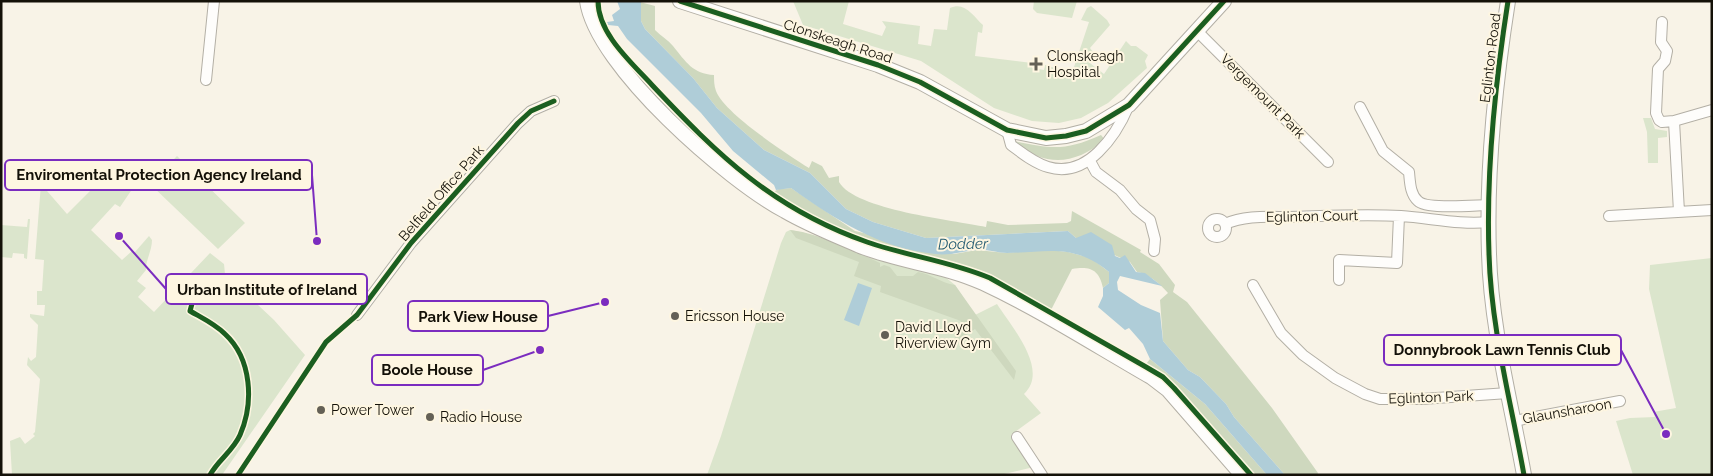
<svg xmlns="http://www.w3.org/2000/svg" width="1713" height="476" font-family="Raleway,sans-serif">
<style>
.green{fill:#dbe5cc}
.forest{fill:#ced8be}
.water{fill:#afcdd8}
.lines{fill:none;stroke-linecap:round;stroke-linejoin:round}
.street-casing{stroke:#b3afa5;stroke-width:12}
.secondary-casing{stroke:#b3afa5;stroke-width:16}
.street{stroke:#fefdfb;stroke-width:10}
.secondary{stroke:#fefdfb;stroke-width:14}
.cycleway-casing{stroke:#fef6e1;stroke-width:8}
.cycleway{stroke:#1b5e20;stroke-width:5}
.poi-dot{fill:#646056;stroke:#fef6e1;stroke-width:2}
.labels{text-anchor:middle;stroke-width:4;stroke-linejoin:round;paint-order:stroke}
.street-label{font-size:14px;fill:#141108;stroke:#fef6e1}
.poi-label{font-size:14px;fill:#141108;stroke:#fef6e1;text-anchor:start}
.water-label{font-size:15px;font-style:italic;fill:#1f586f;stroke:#fef6e1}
.leader{fill:none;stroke:#7b2cbf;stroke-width:2}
.callout-dot{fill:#7b2cbf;stroke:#fef6e1;stroke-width:2}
.callout{fill:#fef6e1;stroke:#7b2cbf;stroke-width:2}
.callout-label{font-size:15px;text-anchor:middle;font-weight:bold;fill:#141108}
</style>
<rect width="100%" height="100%" fill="#f8f3e7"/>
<!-- green -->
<path class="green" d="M793,1h56l-6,23 39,12 4,-9 -4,-6 38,5 -2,18 13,2 3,-17 13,1 3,-22c15,-7 23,8 33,17l-1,8 -4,-1 -3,24 57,7v5l12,2 1,-5 27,8 17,-51 -8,-2 6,-12 4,-2 16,14 3,5 -20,23 3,4 -7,8 18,14 22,-33 5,5h5l12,9 -3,6 2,7 -39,35 -27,15 -22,5 -27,-2 -38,-13 -73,-47 -118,-36z
M1034,1h43l-5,17 -35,-5 -4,-4z
M1643,118h8l4,11 12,2v6l-9,1v25h-10l-1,-31z
M177,156l68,67 -27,26 -68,-65z
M118,163l9,4 12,12 -19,28 -5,-3 -24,26 31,30 10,-9 3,1 14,-16 3,4c0,11 -7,22 -6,30l-9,11 9,7 -8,9 16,15 56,-59 14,11 1,10 49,46 31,35 -83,120h-210l-2,-34 10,-4 5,7 10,-8 -2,-2 2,-2 5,-53 -13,-14 1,-8 3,4 5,-4 2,-32 -8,-8v-3l14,2 1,-11h-8v-14h5l2,-31 -9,-1 6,-75 26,30z
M28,219h2l-3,40 -3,-1v-4l-11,-1 -1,5 -11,-1v-32l26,2z
M790,230l15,3 57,22 4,-1 78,22 11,9 20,30 22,-11c14,22 53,66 27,90l17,19 -30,22 23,32 -34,8h-293l14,-39 60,-193 5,-11z
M1712,258v217h-79l-17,-54 14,-3 25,-1 -2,-5 23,-4 -27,-119 1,-24z"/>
<!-- forest -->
<path class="forest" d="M640,2l15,4v24c6,6 13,10 18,16 13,16 20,28 41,29 0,5 0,11 2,16 9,23 71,63 93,77l3,-7 10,5 7,12 10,-2v6c16,28 114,38 147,45l1,-6 21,4 59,-2 4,-2 1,-10 69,39 -1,2 19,12 16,21 -2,7 14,10 85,106 46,65 -1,2h-32l-51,-58 -8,-13 -26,-27 -12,-7 -25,-29 -3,-41 8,-7c-9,-10 -19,-19 -31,-21l-7,-10 -54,-24 -8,-7 -142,7 -53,-16 -27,-13 -36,-36 -46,-23 -47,-42 -24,-30 -48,-49 -4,-8z
M1101,135l4,5c-31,25 -60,28 -91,1 38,8 51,10 87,-6z
M791,188l64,43 99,23 23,-4 29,3 35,-4 27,3 23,6 18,14v11l-6,5c-4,-19 -13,-22 -31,-19l-21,41 -71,-38 -101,-27 -30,-11 -78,-41 8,-4z
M790,230c25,2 67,22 90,33v4l4,-2 6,2 7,9h16l5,-4c13,2 23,11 37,13l61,86 -2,9 -39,-51 -9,6 -3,10 -9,-5 7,-19 -81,-29 1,-6 -27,-10 5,-14 -63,-24z
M1150,359l55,45 62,71 -13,-1 -90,-99 -18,-11z"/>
<!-- water -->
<path class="water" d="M617,1h24v20l4,8 48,49 24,30 47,42 46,23 36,36 27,13 53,16 142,-7 8,7 15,-6 21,13 3,11 5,2 5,-3 11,17 9,1 17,13 -42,-10 -3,6 1,8 23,15 19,8 3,28 25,29 12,7 26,27 8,13 51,58h-18l-62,-71 -55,-45 -7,-15 -14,-16 -4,2 -27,-23 5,-11v-8l6,-5v-11c-35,-29 -61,-20 -102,-19 -10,0 -20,-4 -30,-3 -14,1 -27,6 -42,4 -56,-6 -99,-34 -144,-66l-15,2 -2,-5 -41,-34 -32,-38 -74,-74 -9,-13 -10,-1 -1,-3 7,-1 -2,-6 8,-6z
M858,283l14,5 -13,38 -15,-6z"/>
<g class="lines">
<!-- street casing -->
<g class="street-casing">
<path id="street" d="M1662,22l-1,20 6,9 -2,10 -7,8 -2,44 3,7 3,2 12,-1 38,-11
M1197,31l131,131
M206,80l8,-79
M1360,107l23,44 26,21c1,10 1,22 9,29 9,9 58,4 72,4
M1674,121l5,91
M1007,130l4,15c11,8 23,18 37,22 39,12 68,-31 81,-62
M1090,161l6,11 24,18 16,19 14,11 5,19 -1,12
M1609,216l103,-6
M1208 228a9 9 0 1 1 18 0a9 9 0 1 1-18 0Z
M1225,224c20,-9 43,-7 64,-7 38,-1 75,-3 112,-1 30,2 59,9 88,6
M1339,280v-20l58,3 2,-47
M1253,285l28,48 22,22 32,23 30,16 15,5h42l86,-6
M357,315l54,-72 107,-120 13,-12 23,-10
M1514,421l106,-20
M1017,437l25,38"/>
</g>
<!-- secondary casing -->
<g class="secondary-casing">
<path id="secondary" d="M587,1c9,65 141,180 198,210 24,14 50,24 75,35 40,16 84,19 123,37 58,27 112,62 168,94l17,13 74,85
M680,1l198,64 42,17 87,48 39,8 20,-2 20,-5 43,-26 95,-104
M1508,1c-13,83 -22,169 -19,253 2,74 22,148 35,221"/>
</g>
<!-- street -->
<use href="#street" class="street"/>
<!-- secondary -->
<use href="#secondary" class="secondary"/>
<!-- cycleway casing -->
<g class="cycleway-casing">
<path id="cycleway" d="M598,1c0,33 34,62 54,84 66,70 121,124 215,157 40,14 83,19 123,36l156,89 17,10 11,11 77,87
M680,1l198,64 42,17 87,48 39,8 20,-2 20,-5 43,-26 95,-104
M1508,1c-13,83 -22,169 -19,253 2,74 22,148 35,221
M210,282l-17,18 -3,11c12,7 25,13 35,23 27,25 29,69 15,101 -7,16 -22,25 -30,40
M238,475l88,-133 31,-27 54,-72 107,-120 13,-12 23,-10"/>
</g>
<!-- cycleway -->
<use href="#cycleway" class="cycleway"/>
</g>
<!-- markers -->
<g class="poi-dot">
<path d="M1033.5 56.5h5v5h5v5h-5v5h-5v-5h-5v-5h5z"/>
<circle cx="675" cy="316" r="5"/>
<circle cx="885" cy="335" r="5"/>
<circle cx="321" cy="410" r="5"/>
<circle cx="430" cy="417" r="5"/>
</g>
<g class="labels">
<!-- street labels -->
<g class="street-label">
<text transform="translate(838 41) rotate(18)" y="5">Clonskeagh Road</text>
<text transform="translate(1490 58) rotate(-83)" y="5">Eglinton Road</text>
<text transform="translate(1263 96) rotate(45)" y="5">Vergemount Park</text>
<text transform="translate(441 193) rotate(-49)" y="5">Belfield Office Park</text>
<text transform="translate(1312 216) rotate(-1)" y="5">Eglinton Court</text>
<text transform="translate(1431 397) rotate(-2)" y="5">Eglinton Park</text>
<text transform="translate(1567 411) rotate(-10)" y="5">Glaunsharoon</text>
</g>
<!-- poi labels -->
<g class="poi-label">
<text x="1047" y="61">Clonskeagh<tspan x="1047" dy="16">Hospital</tspan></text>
<text x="685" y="321">Ericsson House</text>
<text x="895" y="332">David Lloyd<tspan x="895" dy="16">Riverview Gym</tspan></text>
<text x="331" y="415">Power Tower</text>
<text x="440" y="422">Radio House</text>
</g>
<!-- water labels -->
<g class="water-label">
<text transform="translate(963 244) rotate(-1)" y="5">Dodder</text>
</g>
</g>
<!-- callouts -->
<path class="leader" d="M317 241L312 175M119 236L166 289M605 302L548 316M1666 434L1621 350M540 350L483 370"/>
<g class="callout-dot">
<circle cx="317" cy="241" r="5"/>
<circle cx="119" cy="236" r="5"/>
<circle cx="605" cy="302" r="5"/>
<circle cx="1666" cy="434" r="5"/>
<circle cx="540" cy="350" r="5"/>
</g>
<g class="callout">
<rect x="5" y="160" width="307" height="30" rx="5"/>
<rect x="166" y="274" width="201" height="30" rx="5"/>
<rect x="408" y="301" width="140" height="30" rx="5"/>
<rect x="1384" y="335" width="237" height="30" rx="5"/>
<rect x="372" y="355" width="111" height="30" rx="5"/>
</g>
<g class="callout-label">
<text x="159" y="180">Enviromental Protection Agency Ireland</text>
<text x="267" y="295">Urban Institute of Ireland</text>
<text x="478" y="322">Park View House</text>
<text x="1502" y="355">Donnybrook Lawn Tennis Club</text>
<text x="427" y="375">Boole House</text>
</g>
<!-- border -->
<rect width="1713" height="476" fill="none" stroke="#141108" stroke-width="5"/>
</svg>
